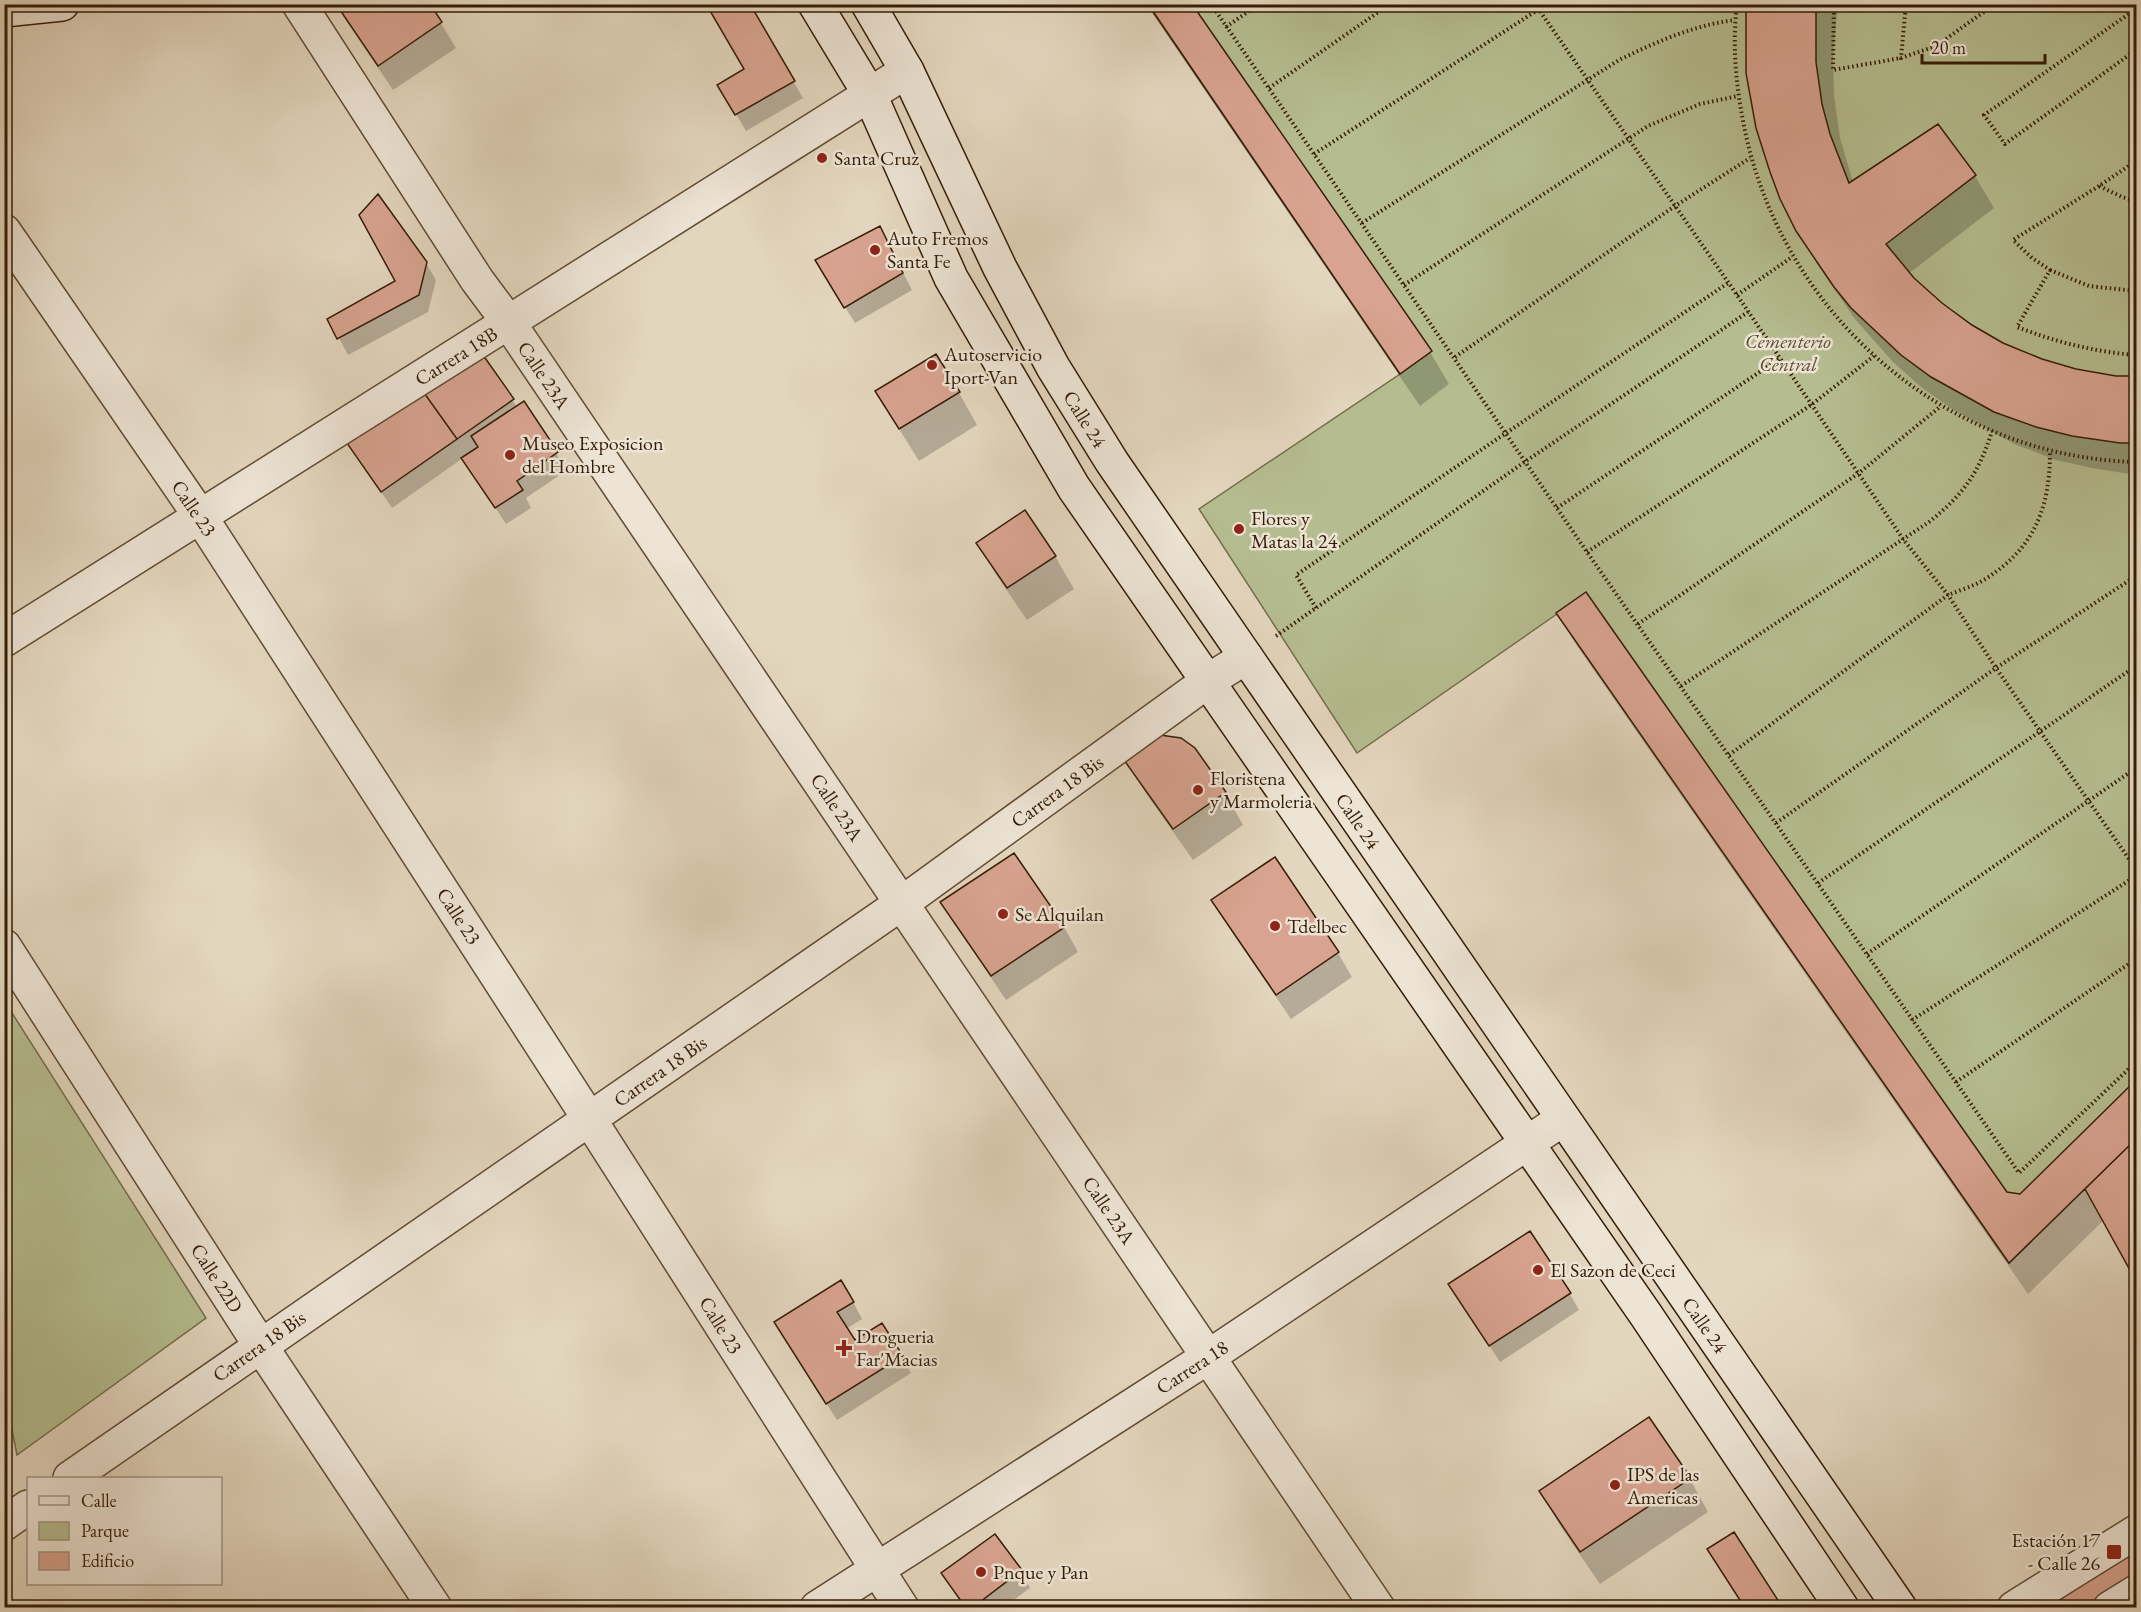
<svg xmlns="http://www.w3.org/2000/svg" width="2141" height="1612" font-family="'EB Garamond',serif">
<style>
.green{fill:#b5bd90;stroke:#756d4a;stroke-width:1.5}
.shadow{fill:#0003}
.building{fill:#d8a390;stroke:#351d05;stroke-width:1.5}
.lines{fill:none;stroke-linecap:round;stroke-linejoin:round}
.street-casing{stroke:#604b33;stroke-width:36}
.secondary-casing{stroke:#351d05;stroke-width:36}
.path{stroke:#351d05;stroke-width:4;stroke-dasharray:1.5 3;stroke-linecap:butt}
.street{stroke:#ede4d5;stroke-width:33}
.secondary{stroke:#ede4d5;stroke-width:33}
.poi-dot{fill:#8f2418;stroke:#ede4d5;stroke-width:2}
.labels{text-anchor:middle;stroke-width:5;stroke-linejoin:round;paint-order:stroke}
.poi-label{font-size:20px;fill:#351d05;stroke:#ede4d5;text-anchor:start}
.park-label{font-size:20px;font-style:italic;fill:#5b4d2f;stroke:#ede4d5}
.street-label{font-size:20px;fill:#351d05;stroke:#ede4d5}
</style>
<rect width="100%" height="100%" fill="#e3d6be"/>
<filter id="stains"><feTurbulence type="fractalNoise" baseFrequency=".00333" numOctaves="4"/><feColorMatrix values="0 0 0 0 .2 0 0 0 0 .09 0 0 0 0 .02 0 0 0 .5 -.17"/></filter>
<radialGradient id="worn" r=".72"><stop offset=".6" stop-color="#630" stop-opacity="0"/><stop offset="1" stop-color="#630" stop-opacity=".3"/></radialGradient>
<!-- green -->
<path class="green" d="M1148,5h988v1134l-127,124 -452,-649 -200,139 -158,-244 201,-135z
M5,1002l201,316 -189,137 -13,-65z"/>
<!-- shadow -->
<path class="shadow" d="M335,4h94l27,44 -63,42z
M748,4l55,94 -57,33 -27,-46 27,-15z
M1146,4h44l240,348 19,32 -29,22z
M1748,4h90l-5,53 1,39 6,42 13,44 84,-56 38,50 19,32 -86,66 33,30 31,23 30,17 39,17 35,9 40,7h20v98l-44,-7 -36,-8 -42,-16 -62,-35 -31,-22 -28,-25 -38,-43 -38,-55 -19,-34z
M889,245l23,45 -57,33 -29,-46z
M426,263l10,17 -8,32 -80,43 -19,-36 68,-37z
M483,356l34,51 6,-4 44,67 -41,28 5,10 -25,16 -43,-66 -71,50 -48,-71z
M959,393l18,32 -58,36 -23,-37z
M978,543l77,13 19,33 -47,31 -30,-44z
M1558,614l448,579 15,2 115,-113v196l-32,-58 -76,74 -451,-648z
M1126,760l99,33 18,32 -50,35 -48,-68z
M1213,901l125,52 14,24 -61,42 -64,-94z
M942,903l122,24 14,25 -72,48 -49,-73z
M1570,1294l9,16 -79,52 -40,-61z
M853,1302l9,17 -16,10 8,13 47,15 10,16 -74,47 -52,-81z
M1649,1419l41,60 18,33 -108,72 -41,-60 -18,-32z
M1021,1571l9,17 -27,20h-38l-22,-34z"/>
<!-- building -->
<path class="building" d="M336,4h94l12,18 -64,44z
M706,4h44l45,77 -60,34 -18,-30 27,-16z
M1148,4h44l240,347 -32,23z
M1746,4h70v58l6,42 8,30 19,49 89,-59 38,51 -90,69 28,34 28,25 30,22 31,18 39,16 34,10 40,7h20v67h-16l-48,-7 -36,-9 -42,-15 -63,-35 -30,-22 -50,-47 -17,-21 -38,-56 -16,-32 -10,-27 -14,-44 -10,-55z
M378,194l49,68 -8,33 -82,44 -10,-20 68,-38 -36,-66z
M880,226l23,47 -59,35 -29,-48z
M936,354l24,38 -61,37 -24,-38z
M483,355l31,44 -57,40 -40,-56z
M417,383l40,56 -76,53 -39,-56z
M524,401l34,51 -41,29 6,9 -28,18 -34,-50 17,-11 -7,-11z
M1025,510l31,46 -49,32 -31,-45z
M1586,592l421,600 13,2 116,-114v59l-127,124 -453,-650z
M1160,735l21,3 14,10 31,44 -53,37 -49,-69z
M1014,853l51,74 -74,49 -51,-74z
M1275,857l64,95 -63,43 -65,-95z
M2136,1139v142l-51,-92z
M1530,1231l41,62 -82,53 -41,-62z
M841,1280l13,22 -17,10 18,28 27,-17 21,33 -77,48 -52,-82z
M1649,1417l42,61 -111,74 -41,-61z
M2136,1524v73l-18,11h-55l-18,-29z
M1734,1532l49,76h-38l-38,-59z
M995,1534l27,36 -50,38h-6l-25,-35z"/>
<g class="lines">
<!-- street casing -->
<g class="street-casing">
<path id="street" d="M299,4l178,276 32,43 869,1285
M4,231l196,285 390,604 312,488
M4,640l903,-569
M4,946l256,399 175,263
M70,1478l832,-575 306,-222 38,-24
M4,1524l24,-17
M817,1608l391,-251 355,-238
M2014,1608l122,-76
M2110,1608l26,-16"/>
</g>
<!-- secondary casing -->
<g class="secondary-casing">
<path id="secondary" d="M815,4l55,91 81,183 123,210 572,827 196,293
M868,4l39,67 93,197 53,99 59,95 788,1146
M4,10l58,-6"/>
</g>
<!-- path -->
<path class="path" d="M1211,4l376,548 432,621 117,-111
M1535,4l202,291 166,244 45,56 48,73 140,201
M1737,4c-5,41 -1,82 7,122 37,187 200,331 392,336
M1834,4l-1,66 68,-12
M1906,4l-5,54 35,-12 59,-42
M2136,9l-152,106 21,29 131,-94
M1226,27l33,-23
M1269,88l121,-84
M1314,154l233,-150
M2136,161l-37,25 23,11 14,4
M2099,186l-86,54 19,18 18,12 -33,57c39,15 78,25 119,28
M1362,223l257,-163c37,-18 75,-35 116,-40
M2050,270l39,16 47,5
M1404,285l244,-159 52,-22 38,-8
M1737,295l55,-38
M1455,357l220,-151 75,-48
M1557,508l222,-149
M1587,552l224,-147 63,-49
M1316,608l-20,-33 432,-292
M1638,624l221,-151 82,-67
M1276,636l250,-175 222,-149
M1681,686l248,-164c34,-27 50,-49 63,-91
M1729,755l219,-160c12,-5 27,-9 39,-17 48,-31 63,-71 63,-127
M1776,823l220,-155 140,-92
M1818,883l318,-217
M1867,954l269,-186
M1912,1020l224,-144
M1956,1082l180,-123"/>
<!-- street -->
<use href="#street" class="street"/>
<!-- secondary -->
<use href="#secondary" class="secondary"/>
</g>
<!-- markers -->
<g class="poi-dot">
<circle cx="822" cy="158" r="6"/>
<circle cx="875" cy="250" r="6"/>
<circle cx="932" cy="365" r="6"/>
<circle cx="510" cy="455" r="6"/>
<circle cx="1239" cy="529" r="6"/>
<circle cx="1198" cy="790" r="6"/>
<circle cx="1003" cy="914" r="6"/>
<circle cx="1275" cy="926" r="6"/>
<circle cx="1538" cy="1270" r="6"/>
<path d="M841 1339h6v6h6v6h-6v6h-6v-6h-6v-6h6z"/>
<circle cx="1615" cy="1485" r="6"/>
<rect x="2106" y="1544" width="16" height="16" rx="3"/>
<circle cx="981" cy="1572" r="6"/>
</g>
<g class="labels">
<!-- poi labels -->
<g class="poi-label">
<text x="834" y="165">Santa Cruz</text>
<text x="887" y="245">Auto Fremos<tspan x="887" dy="23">Santa Fe</tspan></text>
<text x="944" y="361">Autoservicio<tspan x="944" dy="23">Iport-Van</tspan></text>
<text x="522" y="450">Museo Exposicion<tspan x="522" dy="23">del Hombre</tspan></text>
<text x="1251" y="525">Flores y<tspan x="1251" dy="23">Matas la 24</tspan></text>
<text x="1210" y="785">Floristena<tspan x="1210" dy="23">y Marmoleria</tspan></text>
<text x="1015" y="921">Se Alquilan</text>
<text x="1287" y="933">Tdelbec</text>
<text x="1550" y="1277">El Sazon de Ceci</text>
<text x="856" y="1343">Drogueria<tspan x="856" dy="23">Far'Macias</tspan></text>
<text x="1627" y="1481">IPS de las<tspan x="1627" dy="23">Americas</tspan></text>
<text x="2100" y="1547" text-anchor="end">Estación 17<tspan x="2100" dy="23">- Calle 26</tspan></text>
<text x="993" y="1579">Pnque y Pan</text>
</g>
<!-- park labels -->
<g class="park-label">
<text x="1788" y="348">Cementerio<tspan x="1788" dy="23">Central</tspan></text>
</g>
<!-- street labels -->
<g class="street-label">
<text transform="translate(456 356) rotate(-32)" y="7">Carrera 18B</text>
<text transform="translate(544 375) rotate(56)" y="7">Calle 23A</text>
<text transform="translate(1085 419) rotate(58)" y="7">Calle 24</text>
<text transform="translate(194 508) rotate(56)" y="7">Calle 23</text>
<text transform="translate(1057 791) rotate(-36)" y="7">Carrera 18 Bis</text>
<text transform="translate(837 807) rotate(56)" y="7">Calle 23A</text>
<text transform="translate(1358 821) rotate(56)" y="7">Calle 24</text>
<text transform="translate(459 916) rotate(57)" y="7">Calle 23</text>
<text transform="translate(660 1071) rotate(-35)" y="7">Carrera 18 Bis</text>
<text transform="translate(1109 1210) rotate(56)" y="7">Calle 23A</text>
<text transform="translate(217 1278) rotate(57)" y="7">Calle 22D</text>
<text transform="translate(721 1325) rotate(58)" y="7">Calle 23</text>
<text transform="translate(1705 1325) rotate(55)" y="7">Calle 24</text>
<text transform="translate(259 1346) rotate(-35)" y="7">Carrera 18 Bis</text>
<text transform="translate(1192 1367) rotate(-33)" y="7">Carrera 18</text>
</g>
</g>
<!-- margin -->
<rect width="2141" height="1612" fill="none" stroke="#e3d6be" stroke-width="24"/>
<rect x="6" y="6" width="2129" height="1600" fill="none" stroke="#351d05" stroke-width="3"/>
<rect x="12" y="12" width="2117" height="1588" fill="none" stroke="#351d05" stroke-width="1.5"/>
<!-- legend -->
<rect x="27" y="1477" width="195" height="108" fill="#ede4d5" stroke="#a39482" stroke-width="1.5"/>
<rect x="39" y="1496" width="30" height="9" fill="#ede4d5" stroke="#a39482" stroke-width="1.5"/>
<text x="81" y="1507" font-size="18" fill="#351d05">Calle</text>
<rect x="39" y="1522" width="30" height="18" fill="#b5bd90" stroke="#a39482" stroke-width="1.5"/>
<text x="81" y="1537" font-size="18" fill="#351d05">Parque</text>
<rect x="39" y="1552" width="30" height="18" fill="#d8a390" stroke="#a39482" stroke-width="1.5"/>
<text x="81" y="1567" font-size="18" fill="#351d05">Edificio</text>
<!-- scale -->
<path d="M1922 54v9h123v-9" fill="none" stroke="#351d05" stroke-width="3"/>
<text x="1931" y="54" font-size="18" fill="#351d05" stroke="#ede4d5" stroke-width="4.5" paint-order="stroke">20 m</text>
<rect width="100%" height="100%" filter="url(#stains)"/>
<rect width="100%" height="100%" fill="url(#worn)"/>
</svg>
